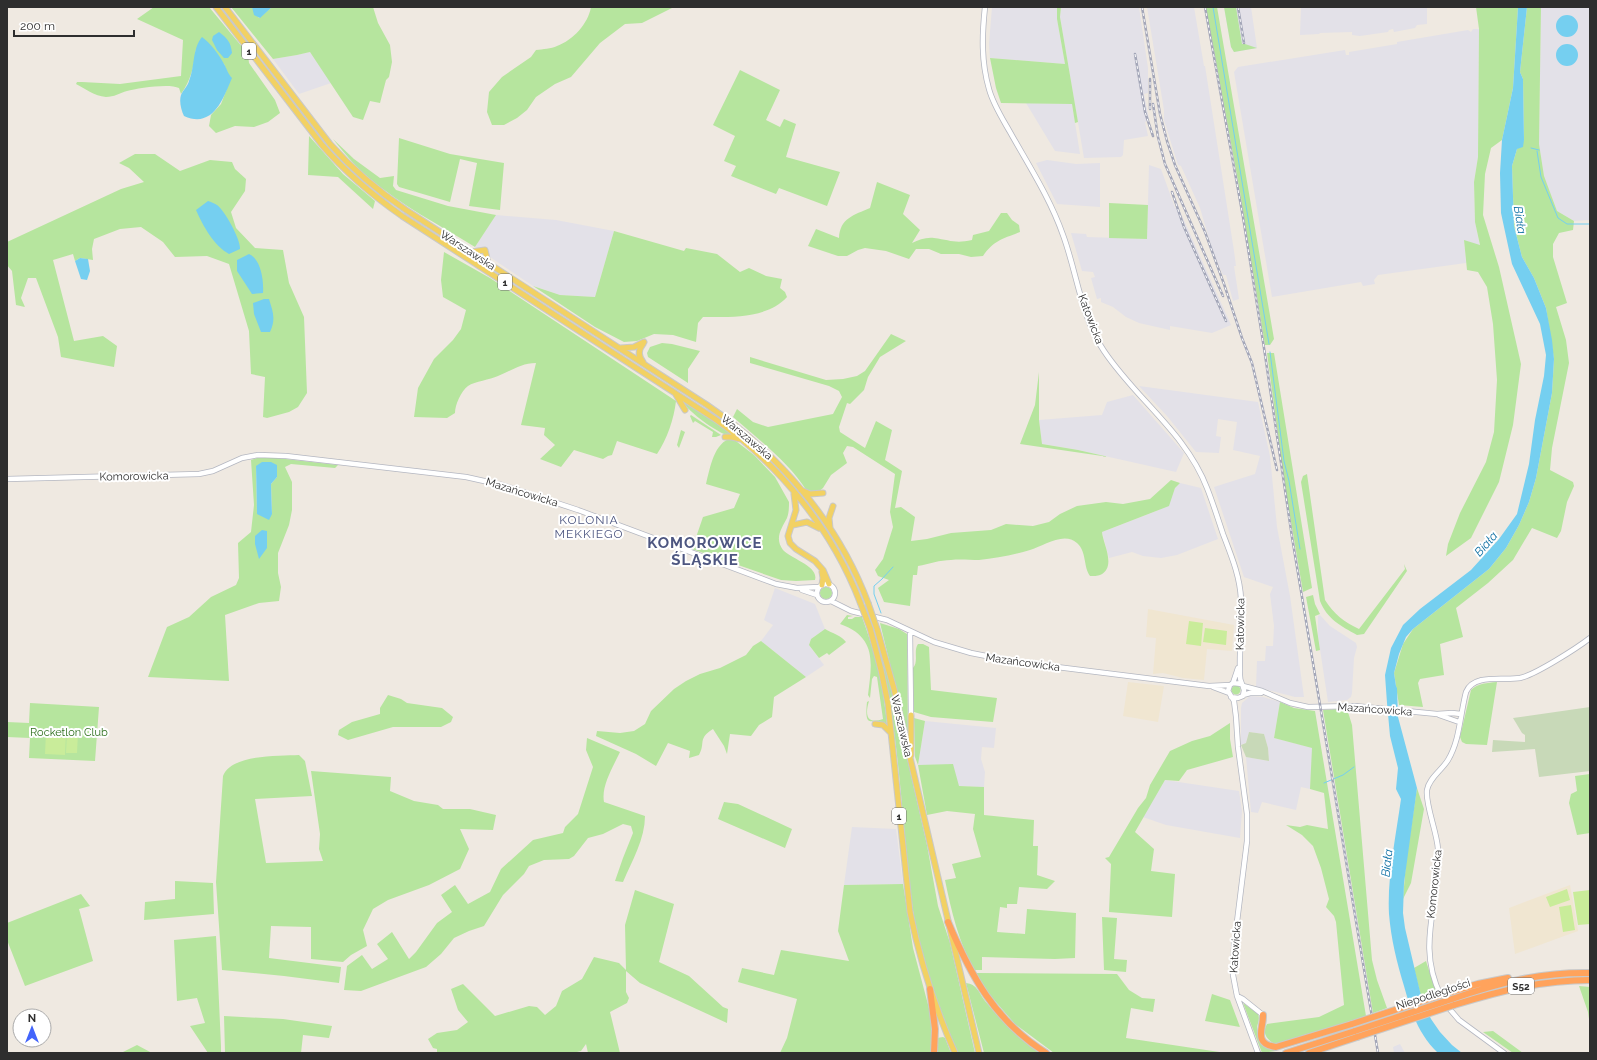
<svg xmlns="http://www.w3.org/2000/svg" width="1597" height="1060" font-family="Raleway,sans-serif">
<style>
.industrial{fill:#e3e1e8}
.education{fill:#f0e6d1}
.green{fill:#b6e59e;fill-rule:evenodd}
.cemetery{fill:#c8d9b8}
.pitch{fill:#c9ec9a}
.water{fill:#75cff0}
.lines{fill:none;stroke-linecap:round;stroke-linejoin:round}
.stream{stroke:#75cff0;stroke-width:1}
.secondary-casing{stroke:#b4b7c1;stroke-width:6}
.primary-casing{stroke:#c9c9c9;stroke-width:7}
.highway-casing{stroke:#c9c9c9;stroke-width:8}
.secondary{stroke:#fff;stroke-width:4.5}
.primary{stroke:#f2d163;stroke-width:5}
.highway{stroke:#ffa35c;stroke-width:6}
.rail-casing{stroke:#a3a6b8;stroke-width:2.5}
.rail{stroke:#fff;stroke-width:1;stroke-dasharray:3;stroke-linecap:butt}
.primary-bridge-casing{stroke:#c9c9c9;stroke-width:7;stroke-linecap:butt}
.highway-bridge-casing{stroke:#c9c9c9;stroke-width:8;stroke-linecap:butt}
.primary-bridge{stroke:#f2d163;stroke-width:5}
.highway-bridge{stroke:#ffa35c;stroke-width:6}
.labels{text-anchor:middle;stroke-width:4;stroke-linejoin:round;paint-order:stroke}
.shield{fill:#fff;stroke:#6d6d6d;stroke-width:1}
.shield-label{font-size:10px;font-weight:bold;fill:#2e2e2e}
.street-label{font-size:11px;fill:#2e2e2e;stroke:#fff}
.park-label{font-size:11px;fill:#2c6e1b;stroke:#fff}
.water-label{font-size:12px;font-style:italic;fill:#0d6fa3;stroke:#fff}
.neighbourhood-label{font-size:12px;letter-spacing:1px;fill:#4d5680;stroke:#fff}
.district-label{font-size:15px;font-weight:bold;letter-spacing:1px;fill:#4d5680;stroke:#fff}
</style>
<rect width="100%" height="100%" fill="#efe9e1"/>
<!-- industrial -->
<path class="industrial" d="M992,7h65v12l8,45 -75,-6 -1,-14z
M1061,7h78l9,61v25l-4,1 5,25 -4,3 3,14 -24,4 -1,15 -2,2 -37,1 -24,-141z
M1147,7h47l10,59h1l29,185 2,15h-2l5,33 -6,2 -7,-26h-3l-10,-23 -13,-44 -19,-42 -3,-1 -14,-45v-10z
M1224,7h27l6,41 -23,4 -3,-5z
M1301,7h126v17l-10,1 -2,3 -21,4 -1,-3 -4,1 -1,2 -28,4 -8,-1v-3l-32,1 -1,1 -19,1z
M1541,7h49v213l-16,1 -17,-10 -13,-34 -5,-33z
M1473,29h6l-1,128 -4,25 1,40 5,24 -16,-6 2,23 -88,12 -4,5 1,4 -12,2 -2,-4 -89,15 -38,-225 4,-5 107,-17 1,5h3v-3l48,-8v-2l71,-12 3,2z
M310,52l21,31 -32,11 -26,-35 24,-4z
M1026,103l46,1 8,50 -25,-3z
M1047,160l29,4 24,-1v44l-43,-3 -21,-41z
M1149,165l12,4 14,39 3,-1 53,118 -19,8 -42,-7v4l-31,-7 -13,-6 -13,-10 -12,-5v-4l-4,1 -6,-21 4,-1 -2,-5 -11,-1 -11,-38 15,1 1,3 60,2z
M496,215l60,5 58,11 -19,66 -35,-2 -27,-9 -58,-39z
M1139,386l119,16 12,54 7,71 13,69 14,101h-9l-39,-10 1,-26h8l1,-15h7l1,-20 -4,-32 3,-7 -29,-10 -30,-90 41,-13 5,-18 -27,-6 4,-28 -19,-3 -2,17 5,1 -2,16 -23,-1 -29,-36z
M1133,395l51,58 -8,19 -98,-22 -36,-6 -3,-24 63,-5 5,-13z
M1180,483l21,5 17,51 -41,16 -16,3 -18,-2 -11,-4 -23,6 -7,-26 57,-22 12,-11 4,-11z
M775,588l40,16 10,25 -14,10 -2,6 15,20 -18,12 -45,-36 12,-16 -9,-5z
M1320,615l10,11 26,17 1,4 -3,11 -2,35 -1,4 -4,3 -19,2 -10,-66v-20z
M1250,696l13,1 17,5 -6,36 39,10 -3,41 -9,-2 -5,23 -34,-8 -4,11 -7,-1 -5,-55 23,4 -1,-13 -4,-14 -15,-2 -3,11 -5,2v-37l1,-5z
M925,721l71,7 -2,20 -12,-1 -1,12 4,13 -1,15 -25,-1 -41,-21z
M1165,780l74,11 3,20 -2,27 -74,-13 -23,-8z
M852,827l44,2 7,55 -59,1z
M1400,1044l5,9h-11l-1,-6z"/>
<!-- education -->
<path class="education" d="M1148,609l86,16 -2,26 -25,-2 -3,31 -21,-2 -20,-5 -10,1 3,-36 -10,-1z
M1128,682l36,4 -6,36 -35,-6z
M1570,885l8,46 -63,23 -6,-46z"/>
<!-- green -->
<path class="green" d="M154,7h55l39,47 1,9 26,37 5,13 -12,9 -14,5 -19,-1 -19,7 -7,-7 2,-11 10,-11 10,-26 -3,-4 -4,-10 -28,-15c-2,17 -5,31 -15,45l-2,-6c-9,-5 -42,0 -52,3 -7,2 -13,6 -21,6 -12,-1 -20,-8 -30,-13l1,-2h5l38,2 61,-8 2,-36 -46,-21z
M231,7h21l7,11 13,-11h101l5,16 12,22 2,17 -3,15 -3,3 -6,23 -10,-2 -7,19 -10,-3 -43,-65 -13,3 -24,4z
M591,7h83l-32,16 -17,1 -25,19 -29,34 -16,7 -19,13 -9,13 -10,8 -13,7h-12l-5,-13 2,-20 13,-15 29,-20 5,-7c7,-1 15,-1 21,-4 16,-6 31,-22 34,-39z
M1057,7h4l-1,10 18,105 -3,1 -3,-19 -71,-1 -5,-15 -6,-30 75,6 -8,-45z
M1206,7h11l57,332 -4,6h-5l-25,-153z
M1224,7h12l6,37h3l12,4 -23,4 -3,-5z
M1476,7h42l-5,81 -11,52 -11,8 -6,26 -2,41 16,52 22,97 -8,61 -14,57 -28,56 -25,18 2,-12 12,-31 26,-51 8,-30 3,-52 -4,-56 -6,-37 -9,-15 -11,-2 -3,-30 16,5 -5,-23 -1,-40 4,-25 1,-128z
M1527,7h14l-2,137 5,32 13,35 17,10 -1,9 -14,3 -6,11v13l14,46 -11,4 10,33 3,23 -17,85 -2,22 23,12 1,4 -7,16 -6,29 -4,7 -25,-10 -19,32 -25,23 -32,25 7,29 -23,7 4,31 -24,4 -2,4 5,24 -24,-2 -5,-32 9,-29 10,-15 76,-60 17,-21 13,-23 10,-23 7,-24 16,-85 2,-34 -8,-51 -12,-30 -12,-21 -8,-31 -2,-60 5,-17 7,-9 -1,-61 -3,-7z
M740,70l40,20 -14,30 14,7 4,-8 12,5 -10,33 54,15 -13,34 -48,-18 -3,6 -45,-18 5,-10 -12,-5 11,-25 -22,-11z
M309,136l34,38 32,27 -2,8 -35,-32 -30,-2z
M399,138l51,16 54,9 -4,47 -31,-4 8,-43 -17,-4 -10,43 -51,-15 -2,-3z
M333,139l21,20 26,19 14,-2 -1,10 3,4 52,16 48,9 -21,32c-36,-22 -74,-42 -106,-69 -14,-12 -25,-25 -36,-39z
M135,154h20l25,17 30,-11 22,2 3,7 11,10 -1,12 -14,21 5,16 19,20 28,2 6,33 15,34 3,76 -9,14 -9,5 -22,6 -4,-1 2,-40 -14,-3 -2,-43 -20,-67 -22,-8 -32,1 -12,-15 -22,-15 -21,2 -26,10 -2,10 1,11 -13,-2 -5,3 -2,-7 -20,6 21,81 29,-5 14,10 -3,21 -53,-10 -3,-20 -22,-59h-8l-7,20 4,9 -9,-2 -4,-34 -5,-6v-23l114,-53 23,-7 -15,-14 -10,-5z
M877,182l33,13 -7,19 17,16 -8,13c7,-3 14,-6 22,-5 16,2 21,6 38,2l1,-5 16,-4 12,-18h6l5,7 7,5 1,7c-17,7 -26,8 -37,24l-12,1 -12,-3h-18l-12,-5h-13l-7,10 -23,-8 -21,-3 -7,2 -11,6h-9l-30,-10 8,-17 23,9c1,-20 15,-23 31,-30z
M1109,203l39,2 -1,34 -38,-1z
M614,231l70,20 2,-3 31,6 23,18 9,-4 17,8 16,3 -2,9 5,4 2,5c-20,22 -57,20 -84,20l-5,6 -2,19 -23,-7 -19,-1 -17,7 -13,1 -29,-15 -62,-41 27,9 35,2z
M444,252l46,26 186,123c-2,18 -9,38 -19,53l-40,-13 -5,14 -4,1 -5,3 -29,-9 -13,17 -21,-8 15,-14 -11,-10 1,-7 -24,-3 15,-62c-15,0 -25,8 -38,13 -8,4 -23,5 -30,10 -7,5 -13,19 -13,27l-8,5 -33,-1 4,-29 16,-29 19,-19 8,-11 5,-19 -23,-13 -2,-17z
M891,334l15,7 -26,16 -12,20 -4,13 -14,14 -3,-1 -8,24 1,5 25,16 11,-27 16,9 -7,30 17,11 -7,37 6,-1 14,10 -4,24 16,-2 24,-6 40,-3 15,-6 27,2 16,-4 11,-8 17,-8 29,-4 17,2 27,-5 21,-19 9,3 -5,5 -6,18 -67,26c1,12 15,35 -2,43 -2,1 -7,1 -10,1 -7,-10 -3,-24 -13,-33 -13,-12 -34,3 -47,7 -16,5 -34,8 -51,10 -9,0 -19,-1 -28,0 -11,0 -22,4 -33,6l-1,9h-4l-3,31 -26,-4 -6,-14 11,-8 -11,-4 -3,-6 8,-11 10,-32 -3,-15 5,-38 -42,-27 -6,-1 -4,7 4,10 -16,12 -8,13 -5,4 -11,-1c-19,-30 -48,-51 -74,-74l4,-8 16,13 15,5 65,-13 9,-17 -3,-6 -10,-5 -79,-23v-6l76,23 17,-1 14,-3 8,-5z
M662,343l10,1 28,7 -12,18v14l-40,-26 -1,-4 3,-6z
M1267,353h7l38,235 -9,4 -18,-106z
M1039,372v48l3,24 36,6 31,7 -89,-13 15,-39z
M682,399l52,36c-3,0 -7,0 -10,-1 -11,-5 -39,-24 -42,-35z
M691,415l30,20 -5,2h-4l1,-5 -18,-11 -2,2 -3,-7z
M681,430l4,2 -6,16 -2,-3z
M732,438l22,17 21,22 14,25c0,5 0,11 -2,16 -5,10 -13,20 -4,32 8,9 36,16 32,30l-19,1 -15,-1 -89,-31 11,-32 31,-9 6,-14 -34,-10c4,-16 8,-42 26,-46z
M268,457l70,8 -3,3 -44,-4 -6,3 7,15v28l-3,15 -11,28v20l3,14 -2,14 -20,2 -34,12 4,66 -81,-4 19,-50 22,-10 22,-20 25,-12 3,-7 -1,-35 13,-11 3,-27 -3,-45 6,-2zM256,466l21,11 -6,7 1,30h-15z
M1307,474l18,126c9,14 19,22 34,29l46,-60 -1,-5 3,7 -43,63 -7,1c-16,-9 -30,-16 -37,-34l-19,-119 2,-6z
M820 593a6 6 0 1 1 12 0a6 6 0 1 1-12 0Z
M1313,595l2,9 5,10 -5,2 5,34 -4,1 -10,-54z
M847,615l6,1 -5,1v2h4l3,-2h7c13,35 22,71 25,108 -15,-9 -23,7 -20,-23l2,-1c-4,13 -3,24 14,18l-6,-42 -3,-1 -2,3 -2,19 -2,-3c4,-32 9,-58 -28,-71z
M880,623l19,6 8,5 1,104z
M872,627h2l17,61 36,157 11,61 12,37 25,110h-17c-21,-48 -40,-98 -46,-150 -12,-92 -12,-187 -40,-276z
M825,629c7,4 17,7 21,13l-17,13 -2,-2 -8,5 -10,-13 2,-6z
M761,641l45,36 -32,20 -2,20 -13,8 -8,11 -21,-2 -3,20 -3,-8 -11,-17c-16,10 -7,14 -14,26l-10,3 1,-7 -22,-8 -12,23 -20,-12 -40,-18 1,-5 23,2 14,-2 11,-7 6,-13 23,-22 12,-8 14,-7 20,-6 26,-13 7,-9z
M918,644h5l6,3 2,43 66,8 -4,24 -62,-5 -17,-5 -1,-44c6,-7 0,-17 5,-24z
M1497,682l-10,63 -21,-1 -4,-2 -2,-5 11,-47c7,-7 16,-7 26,-8z
M1231.5 690a4.5 4.5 0 1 1 9 0a4.5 4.5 0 1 1-9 0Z
M388,695l13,4 6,4 35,5 11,9 -2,5 -10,5h-48l-45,13 -10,-5 1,-5 13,-8 28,-8v-6z
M1280,702l14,6 21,3 51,305 -84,27 -8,1c-8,-6 -12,-11 -7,-20l52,-7 25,-12 -8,-83 -2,-6 -8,-9 3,-8 -8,-31 -8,-22 -11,-11 -16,-10 14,2 7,-2 21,4 -4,-36 -14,-4 2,-41 -38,-10z
M30,703l69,4 -4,54 -66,-3 1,-20 -23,-1v-15l22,1z
M1340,709l8,3 4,13 20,235 5,20 10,28 -14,5 -50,-303z
M914,718l11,3 -7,44 35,-1 6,22 25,1v28l50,5 -1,26h5l-1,29 18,6 -8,8 -28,-2 -2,17h-10v4l-7,-1 -3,25 28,2 2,-25 49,4 -1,45 -20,1 -73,-2v13h-8c-15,-27 -23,-60 -29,-90l11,-2 -4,-14 29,-7 -8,-28 2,-15 -28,-3 -20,4 -9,-50 -3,-8z
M1230,723v16l3,18 -46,13 -8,11 -14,-1 -30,52 19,17 -3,22 24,3 -3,43 -63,-5 2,-48 -6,-6 4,-1 29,-49 8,-10 4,-13 20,-34 22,-10 18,-5z
M587,738l33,14c-7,15 -19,34 -16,50l41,14c0,23 -13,45 -22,66l-8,-1 8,-23 10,-25 -2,-7 -8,-2 -20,10 -15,4 -14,18 -5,3 -25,1 -15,6 -5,8 -21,21 -19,31 -15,5 -15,7 -13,16 -15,13 -65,24 -17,-1 3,-24 15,-11 10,14 16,-10 -11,-15 15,-12 17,27 7,-7 21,-29 15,-11 -11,-17 14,-10 13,19 22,-12 11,-23 32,-29 30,-7 2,-6 13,-13 15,-47 -7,-17z
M299,755l6,6 7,35 -57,3 11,64 57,-2 -4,-12 1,-15 -9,-63 80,6 -1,14 24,10 24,4 5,4h27l26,6 -3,15 -33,-1 9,20 -9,20 -31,16 -41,15 -15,9 -10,21 4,16 -16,9 -8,7 -32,-3v-32l-40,-1 -2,32 72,9 -2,16 -55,-7 -62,-6 -6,-88 7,-106c8,-22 57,-20 76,-21z
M1590,774v59l-13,2 -8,-32 2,-9 6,-3 -2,-15z
M1417,788l7,21 -13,74 -8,16 3,-37z
M724,802l14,2 54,25 -7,19 -67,-29z
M175,881l38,2 1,31 -70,6 1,-18 30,-3z
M903,884l10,64 17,64 2,18v23h-152l7,-15 10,-39 -59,-17 4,-14 32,7 7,-25 68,11 -11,-30 6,-46z
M635,890l39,14 -15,58 30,14 34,31 5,2 -1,14 -87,-40 -14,-12v21l3,6 -2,5 -17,9 10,41h-32l-2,-9 -5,7 -8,2h-136v-4l-4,-1 -5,-9 9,-6 20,-3 11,-8 -10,-12 -7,-21 12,-5 32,32 34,-10 8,1 8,8 11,-9 6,-15 20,-12 12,-22 25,6 7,7 -1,-45z
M81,894l9,12 -11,3 14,52 -68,25 -18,-46v-17z
M1102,917l15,1 -3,41 13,1 -1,12 -22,-2z
M216,936l5,110v7h-13l-18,-27 15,-3 -8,-25 -20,3 -3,-61z
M1426,961l10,31 -15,5 -7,-29z
M976,973l141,1 12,16 13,8 13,1 -2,13 -22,-4 -5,30 100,15h-172l-39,-29 -26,-30z
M966,983c11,1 13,10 19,18 17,20 34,38 56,52h-57z
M1579,986l11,1v39l-2,-14z
M1212,994l18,6 10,27 -35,-6z
M1243,1003l15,11c2,5 0,8 -1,13 0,11 9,21 19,24l-14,2z
M224,1016l59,3 49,7 -3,12 -26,-3 -2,18h-76z
M1493,1031l30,22h-10l-30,-21z
M943,1037l2,1 6,15h-15l1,-15z
M137,1045l15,8h-31z"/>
<!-- cemetery -->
<path class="cemetery" d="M1590,707v64l-51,6 -4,-28 -43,3 1,-12 32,2v-7l-3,-2 -9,-15z
M1249,732l15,2 4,14 1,13 -23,-4 -5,-12 5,-2z"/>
<!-- pitch -->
<path class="pitch" d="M1189,621l14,2 -2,23 -15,-2z
M1205,628l22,3 -1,14 -23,-3z
M46,732l20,1 -1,22 -20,-1z
M67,732l11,1 -1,20h-11z
M1567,889l3,11 -20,7 -4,-10z
M1590,890v34l-12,1 -5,-33z
M1571,905l4,25 -12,2 -4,-25z"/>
<!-- water -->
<path class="water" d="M252,7h20l-12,11 -6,-3z
M1518,7h9l-7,65 3,7 1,61 -1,7 -6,2 -5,17 2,60 8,31 12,21 12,30 6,32 2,19 -2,34 -16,85 -7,24 -10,23 -13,23 -17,21 -76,60 -7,8 -7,17 -5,19 2,13 1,2 1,29 19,71 -13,95 -1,30 2,15 17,72 9,19 9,13 12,13 10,8h-24c-20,-19 -27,-42 -34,-67 -7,-23 -13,-47 -15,-72 -2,-35 7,-79 12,-115l-5,-10 2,-21 -8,-32 -3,-33 -2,-28 6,-27 12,-23 17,-16 51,-39 28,-31 18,-25 12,-50 6,-44 9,-44 2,-21 -6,-31 -28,-60 -11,-51 -1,-40 2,-33 11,-52z
M1556 26a11 11 0 1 1 22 0a11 11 0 1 1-22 0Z
M219,32c8,6 12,10 13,21l-4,5h-4l-7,-8 -5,-10 1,-4z
M202,37c8,6 17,17 22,27 3,5 4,10 8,14 -9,21 -19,51 -48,38 -3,-6 -5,-15 -3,-21 2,-5 7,-9 8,-14 6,-14 3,-32 13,-44z
M1556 55a11 11 0 1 1 22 0a11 11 0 1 1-22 0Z
M208,201c3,1 6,2 9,4 8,6 24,35 23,44l-11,5c-15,-8 -26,-28 -33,-44z
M249,254c12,5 15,27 14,39l-11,1 -15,-23v-11z
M80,258l8,1 2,12 -3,9 -6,-1 -6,-18z
M264,299h5c4,13 7,20 1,33h-9l-7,-18 -1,-11z
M262,462h9l6,3v12l-6,7 1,30 -3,6 -12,-6 -1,-48z
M262,530l5,1v17l-8,11 -4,-15v-8z"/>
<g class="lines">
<!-- stream -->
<path class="stream" d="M1213,7l56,337
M1531,148l8,2
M1537,151l4,26 17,41 9,6h23
M1270,352l14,109 5,20 11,68
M881,613l-7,-19v-8l8,-7 11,-12
M1324,783l19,-8 11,-8"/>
<!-- secondary casing -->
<g class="secondary-casing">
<path id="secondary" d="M985,7c-3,28 -4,54 4,82 4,15 13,29 21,43 19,34 40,66 53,103 14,38 18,82 41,116 32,48 82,82 103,137 6,15 11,31 16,46 8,21 17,42 18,65 2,23 -2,47 -1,71 0,5 -1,9 2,14
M7,479l192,-5 14,-3 29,-13 16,-3 28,1 180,21 36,8 76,25 198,74 21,4 22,-1
M817 593a9 9 0 1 1 18 0a9 9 0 1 1-18 0Z
M802,590l15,5
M831,601l20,10 36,9 47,22 37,11 46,9 192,24 21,-1
M910,631l1,84
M1233,683l5,-15
M1243,686l19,5 28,12 18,4 47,-1 82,8 15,-1 9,1
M1213,687l16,6
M1243,695l7,-2h11
M1231,697l7,1 5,-2 1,-6 -2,-6 -9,-1 -3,2 -2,6 6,10 2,16 2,30 9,67v27l-13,105 -1,29 4,21 21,57
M1439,715l20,7
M1237,996l6,3 20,16
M1441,996c-26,-52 0,-94 -3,-147 -1,-17 -13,-45 -11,-59 2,-12 15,-20 21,-30 12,-20 12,-45 18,-68 8,-19 37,-11 54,-14 15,-3 57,-30 70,-40
M1447,1006l12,14 45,33"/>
</g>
<!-- primary casing -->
<g class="primary-casing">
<path id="primary" d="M216,7l106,138c24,28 50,50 80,71l313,203c64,45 117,110 145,183
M225,7l105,137c23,26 48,47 76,66l301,195c71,48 131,117 161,198
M471,252l14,-2 3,13
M621,348l13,-1 10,-5
M643,362c-5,-6 -5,-12 0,-18
M675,393l10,17
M725,437h7l8,2
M801,490l9,4 13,-1
M794,494l2,16 -8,26 2,7 6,6 19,12 8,9 6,14
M793,525l14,-3 12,6
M830,528l-1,-10 4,-12
M822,585l1,-7 -1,-6
M870,628l11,42 7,34 22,208c10,49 25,96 45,141
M877,629l17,60 85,364
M911,715v40
M875,724l8,1 7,7"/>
</g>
<!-- highway casing -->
<g class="highway-casing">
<path id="highway" d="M948,922c23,54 47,99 98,131
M930,989l5,40 -1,24
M1450,992l28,-8 30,-6
M1452,999c46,-16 89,-27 138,-26
M1454,1005c45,-14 88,-25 136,-25
M1263,1015c1,12 -11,29 13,32l76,-23
M1286,1053l69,-22
M1309,1053l48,-16"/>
</g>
<!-- secondary -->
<use href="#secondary" class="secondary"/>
<!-- primary -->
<use href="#primary" class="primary"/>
<!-- highway -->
<use href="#highway" class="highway"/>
<!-- rail casing -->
<g class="rail-casing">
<path id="rail" d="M1142,7l18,107 7,27 8,24 30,67 19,52 18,54 10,25 25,107
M1205,7l38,210 21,131 28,189 86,516
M1238,7l6,36
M1135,54l10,58 8,24
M1153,104l5,33 7,27 58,132
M1150,109v-30
M1172,192l12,35 42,94"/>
</g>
<!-- rail -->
<use href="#rail" class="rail"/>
<!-- primary-bridge casing -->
<g class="primary-bridge-casing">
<path id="primary-bridge" d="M860,602l10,26
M868,603l9,26"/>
</g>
<!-- highway-bridge casing -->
<g class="highway-bridge-casing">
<path id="highway-bridge" d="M1352,1024l98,-32
M1355,1031l97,-32
M1357,1037l97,-32"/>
</g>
<!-- primary-bridge -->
<use href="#primary-bridge" class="primary-bridge"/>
<!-- highway-bridge -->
<use href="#highway-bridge" class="highway-bridge"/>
</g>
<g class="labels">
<!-- shield labels -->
<g class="shield">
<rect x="242" y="43" width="14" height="16" rx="3"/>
<rect x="498" y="274" width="14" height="16" rx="3"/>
<rect x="892" y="808" width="14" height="16" rx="3"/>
<rect x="1508" y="978" width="26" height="16" rx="3"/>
</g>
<g class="shield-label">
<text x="249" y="55">1</text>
<text x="505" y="286">1</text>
<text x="899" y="820">1</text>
<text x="1521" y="990">S52</text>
</g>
<!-- street labels -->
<g class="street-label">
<text transform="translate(468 250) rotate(33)" y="4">Warszawska</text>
<text transform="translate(1091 319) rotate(69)" y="4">Katowicka</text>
<text transform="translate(747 437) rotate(40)" y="4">Warszawska</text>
<text transform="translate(134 476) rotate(-1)" y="4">Komorowicka</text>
<text transform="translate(522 492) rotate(17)" y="4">Mazańcowicka</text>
<text transform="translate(1240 624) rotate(-89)" y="4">Katowicka</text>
<text transform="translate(1023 662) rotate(8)" y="4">Mazańcowicka</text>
<text transform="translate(1375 709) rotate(4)" y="4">Mazańcowicka</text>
<text transform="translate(902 726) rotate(77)" y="4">Warszawska</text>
<text transform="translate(1434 884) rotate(-84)" y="4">Komorowicka</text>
<text transform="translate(1235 947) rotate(-86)" y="4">Katowicka</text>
<text transform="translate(1433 994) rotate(-18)" y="4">Niepodległości</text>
</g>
<!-- park labels -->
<g class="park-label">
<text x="69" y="736">Rocketlon Club</text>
</g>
<!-- water labels -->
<g class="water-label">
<text transform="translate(1520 220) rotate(81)" y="4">Biała</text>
<text transform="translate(1486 544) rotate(-49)" y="4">Biała</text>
<text transform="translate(1387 863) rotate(-84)" y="4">Biała</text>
</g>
<!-- neighbourhood labels -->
<g class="neighbourhood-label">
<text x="589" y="524">KOLONIA<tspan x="589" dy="14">MEKKIEGO</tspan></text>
</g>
<!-- district labels -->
<g class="district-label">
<text x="705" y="548">KOMOROWICE<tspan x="705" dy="17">ŚLĄSKIE</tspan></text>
</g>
</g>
<!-- border -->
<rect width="1597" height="1060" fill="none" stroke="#2e2e2e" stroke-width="16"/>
<!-- north arrow -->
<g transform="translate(32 1028)"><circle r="19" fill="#ffffff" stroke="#ababab"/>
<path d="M0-3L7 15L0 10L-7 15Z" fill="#4264fb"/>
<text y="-6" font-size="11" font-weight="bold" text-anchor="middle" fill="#2e2e2e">N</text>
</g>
<!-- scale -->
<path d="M14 30v6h120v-6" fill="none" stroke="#2e2e2e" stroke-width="2"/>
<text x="20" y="30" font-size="12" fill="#2e2e2e" stroke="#ffffff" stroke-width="3" paint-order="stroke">200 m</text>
</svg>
